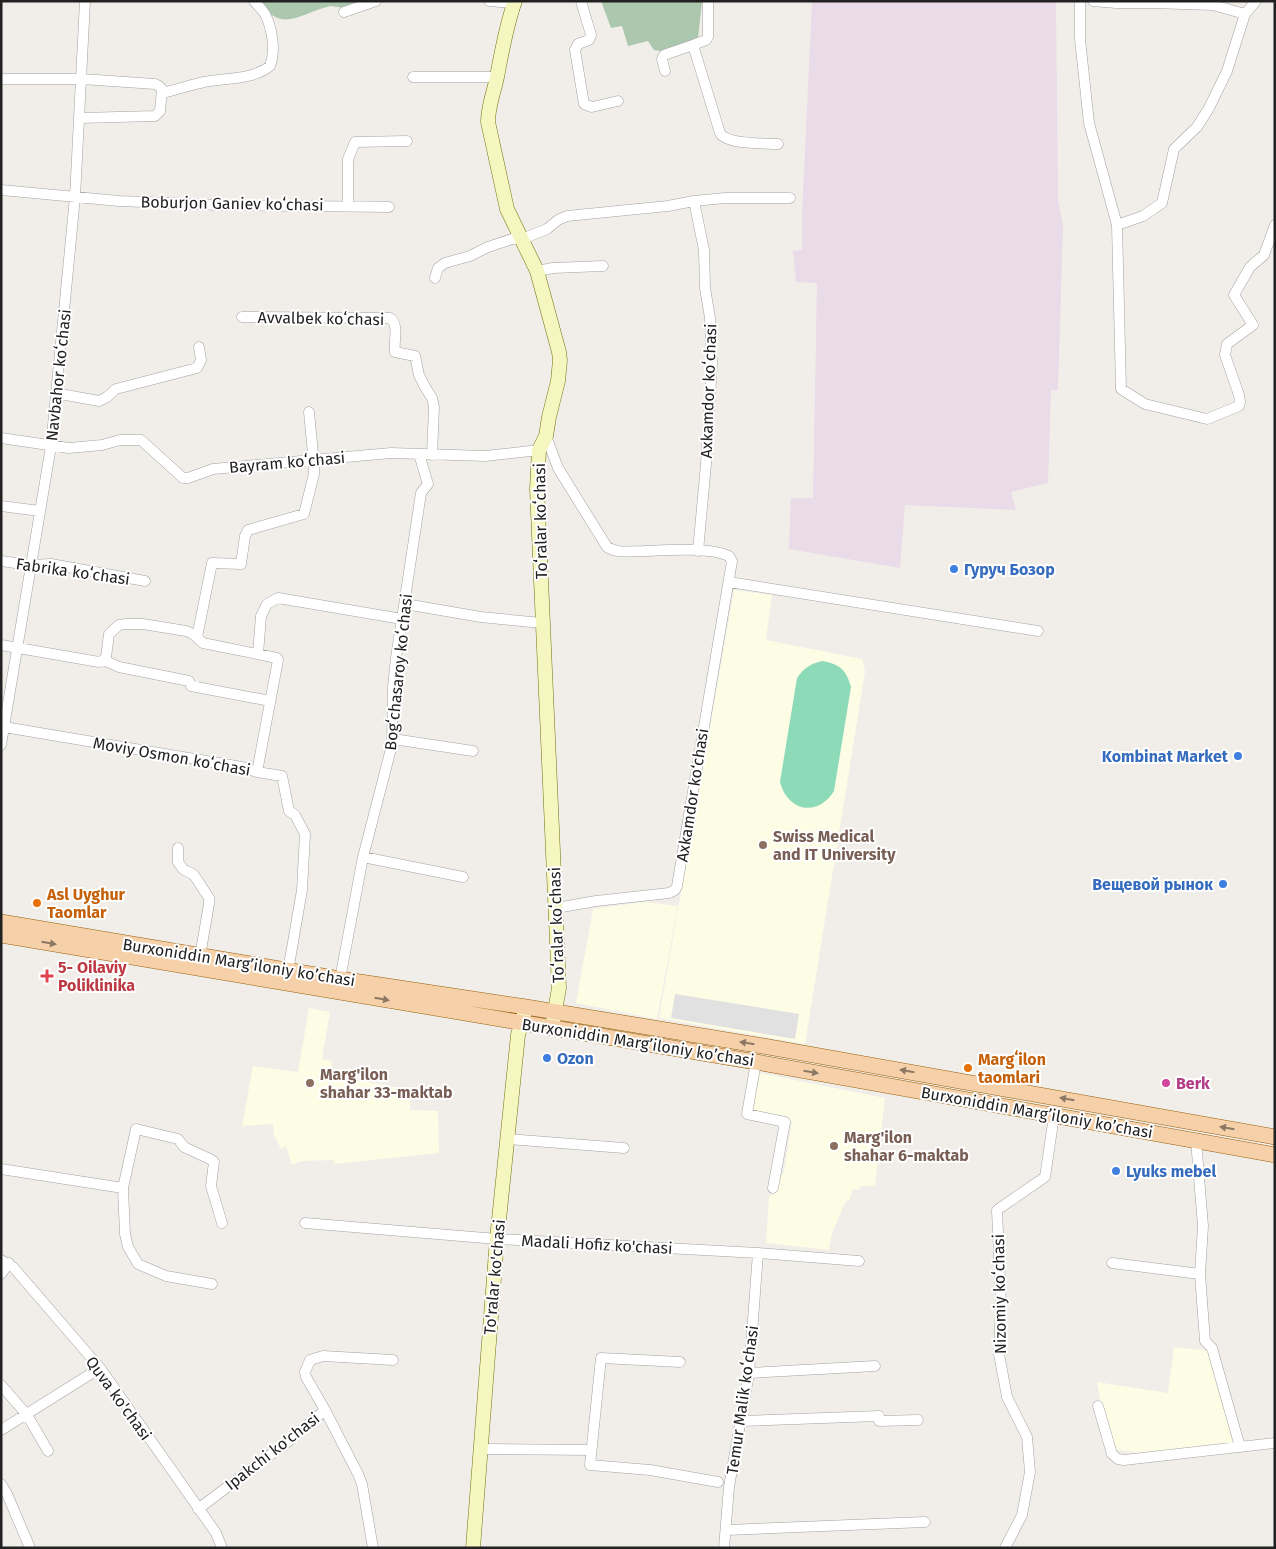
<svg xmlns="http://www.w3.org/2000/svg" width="1276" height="1549" font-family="'Fira Sans',sans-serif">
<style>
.industrial{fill:#e9dbe8}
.education{fill:#fdfce5}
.cemetery{fill:#abc8ae}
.pitch{fill:#8cdab8}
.parking{fill:#e1e1e1}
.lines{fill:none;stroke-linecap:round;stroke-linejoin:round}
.street-casing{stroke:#a2a2a2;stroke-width:11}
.secondary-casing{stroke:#6f740c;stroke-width:15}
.primary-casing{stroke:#955f0a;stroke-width:16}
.street{stroke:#fff;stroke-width:10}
.secondary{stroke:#f6f6c1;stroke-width:14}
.primary{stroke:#f6d0a8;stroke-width:15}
.oneway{fill:#8c7864}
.shop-dot{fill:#3f7fe0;stroke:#fff;stroke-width:2}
.education-dot{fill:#8d6e63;stroke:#fff;stroke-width:2}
.food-dot{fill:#e8710a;stroke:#fff;stroke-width:2}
.health-dot{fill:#e0444e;stroke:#fff;stroke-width:2}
.hotel-dot{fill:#d1479c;stroke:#fff;stroke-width:2}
.labels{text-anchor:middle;stroke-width:4;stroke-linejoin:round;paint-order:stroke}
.street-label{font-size:16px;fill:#212121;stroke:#fff}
.shop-label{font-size:16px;font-weight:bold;fill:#366cbe;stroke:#fff;text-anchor:start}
.education-label{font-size:16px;font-weight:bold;fill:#785e54;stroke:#fff;text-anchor:start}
.food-label{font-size:16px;font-weight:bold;fill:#c56008;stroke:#fff;text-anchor:start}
.health-label{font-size:16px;font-weight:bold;fill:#be3a42;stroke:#fff;text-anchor:start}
.hotel-label{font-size:16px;font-weight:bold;fill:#b23c85;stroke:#fff;text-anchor:start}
</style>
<rect width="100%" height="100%" fill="#f1eee9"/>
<!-- industrial -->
<path class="industrial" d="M812,1h244l2,200 5,25 -5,164h-7l-3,93 -37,9 5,18 -111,-5 -5,63 -111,-19 2,-51h22l4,-215 -21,-1 -3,-31 9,-1v-35z"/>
<!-- education -->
<path class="education" d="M734,590l38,5 -6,45 96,19 3,13 -60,372 -146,-26z
M645,902l33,4 -21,113 -81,-16 17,-94z
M309,1008l21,4 -8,47 10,2 -2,14 81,15 -1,20 28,1 1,42 -105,11v-4l-32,1 -10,4 -6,-19 -5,3 -7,-14 -1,-11 -31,2 11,-60 45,6z
M759,1073l126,25 -10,88h-15l-1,4 -6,-1 -4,12h-3l-14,32 -3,17 -63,-7 3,-45 15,-26 8,-51 -41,-9z
M1174,1347l36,4 26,93 -78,12 -44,-7 -10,-25 -7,-42 71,11z"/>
<!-- cemetery -->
<path class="cemetery" d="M258,1h103c-6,2 -13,5 -19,6 -4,1 -8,-1 -11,-1 -32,7 -48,29 -73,-5z
M601,1h101l-4,38 -33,13 -11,-2 -6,-9 -20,5 -6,-20 -11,2z"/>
<!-- pitch -->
<path class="pitch" d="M822,661c18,3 24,9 29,26l-17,104c-16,26 -46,21 -54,-9l17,-104c7,-10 13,-14 25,-17z"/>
<!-- parking -->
<path class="parking" d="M675,994l124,20 -4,25 -124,-21z"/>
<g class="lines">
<!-- street casing -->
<g class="street-casing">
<path id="street" d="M489,1l26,2
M581,1l10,34 -2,5 -11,4 -3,6 9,54 8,3 26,-6
M708,1v36l-2,3 -13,5 27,88c7,12 44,10 58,11
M1080,1v38l9,84 28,102 4,164 24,15 62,15 32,-13 1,-4 -1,-7 -14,-40 2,-11 26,-19 -19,-30 16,-28 14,-12 11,-30
M1093,1l23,2h36l1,-2
M1152,3l61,2 32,9
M344,12l32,-11
M665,71l-3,-12 2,-4 29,-10
M413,77h84
M1,79h81l73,5 4,2 3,3 -2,22 -5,5 -75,2
M162,93c14,-3 28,-8 42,-11 21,-4 49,-2 66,-16 6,-16 2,-38 -5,-52 -3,-5 -7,-8 -11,-13
M1,190l118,11 99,4 171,2
M694,201l31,-3h65
M348,206v-47l7,-17 52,-1
M1117,225l26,-9 19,-13 12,-54 23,-22 12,-19 18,-37 18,-57 11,-13
M537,271l16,-3 50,-2
M435,278l3,-10 7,-5 25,-7 18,-9 24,-8h10l25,-10 11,-9 9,-4 101,-10 26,-5 10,49 1,38 5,30 2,46 -6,100 -8,87
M242,317l148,1c10,8 3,23 5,34l20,4 4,19 6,12 7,11 2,9 -2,48
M55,393l44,8 8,-4 9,-8 81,-21 4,-8 -2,-13
M546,436l12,32 49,79c11,7 25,4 37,4 24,-1 64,-4 85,5l3,5 -55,325 -2,4 -6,3 -73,8 -40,7
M1,438l68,10 33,-3 18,-5h21l42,38h5l25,-9 178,-16 95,3 53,-6
M1,506l39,5
M1,561l29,4 21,-1 94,17
M729,582l309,49
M405,604l76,13 61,6
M197,637l15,-74 29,1 4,-28 3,-6 56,-16 10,-40v-10l-5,-52
M1,645l98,17 5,-2 2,-3 3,-23 10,-9 7,-1h17l43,7 7,3 10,9 74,15 1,2 -21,112 -15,-5 -238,-40
M258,654l3,-38 6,-12 11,-6 124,21
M104,660l15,7 70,14 2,5 79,15
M393,739l80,12
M1,745l50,-299 24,-249 10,-196
M257,772l25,4 7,35 6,4 10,19 -3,56 -14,81
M178,848v14l5,7 11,6 15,23v6l-9,52
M363,857l100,20
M340,979l23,-122 29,-112 1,-58 3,-29 25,-165 7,-9 -9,-30
M756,1062l-9,52 38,8 -12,66
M507,1139l117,9
M1196,1140l7,86 -3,48 5,67 7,7 28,99
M1,1169l122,19
M305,1223l192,16 261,14 101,8
M1,1260l12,7 87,101 116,165 6,15
M1112,1263l88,11
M1,1274l8,-11
M212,1284l-46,-8 -28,-12 -10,-17 -3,-13 -2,-46 13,-59 42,10 6,8 28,13 2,2 -3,24 11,37
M680,1362l-79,-4 -11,107 60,5 68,12
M749,1373l126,-7
M1,1385l26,30 21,36
M1098,1406l14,48 6,5 6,1 151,-17
M325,1410l-19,-33 -1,-5 5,-12 13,-4 70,4
M741,1421l138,-5v5l39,-1
M1,1430l99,-62
M481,1449l110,1
M1,1484l6,10 23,54
M198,1509l92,-69 35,-30 33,64 4,10 11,64
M727,1530l198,-8
M724,1548l5,-61 20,-114 9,-120
M1005,1548l17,-33 8,-43 -3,-35 -20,-40 -8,-43 2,-52 -4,-92 48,-33 9,-61"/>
</g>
<!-- secondary casing -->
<g class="secondary-casing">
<path id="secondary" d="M515,1c-9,25 -13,50 -18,76 -3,15 -9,29 -9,45l19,87 30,62 22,81 1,8 -2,21 -9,36 -3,19 -7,14 -2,39 22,499 -6,34
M473,1548l24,-309 21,-204 7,-24"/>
</g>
<!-- primary casing -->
<g class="primary-casing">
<path id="primary" d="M1,922l339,57 186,28 237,39 512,91
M1,935l755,127 519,93"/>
</g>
<!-- street -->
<use href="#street" class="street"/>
<!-- secondary -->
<use href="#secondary" class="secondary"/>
<!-- primary -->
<use href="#primary" class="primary"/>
</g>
<!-- one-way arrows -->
<defs><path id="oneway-solid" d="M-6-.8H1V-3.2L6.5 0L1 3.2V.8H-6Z" transform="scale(1.25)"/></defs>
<g class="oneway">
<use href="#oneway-solid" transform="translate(49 943) rotate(10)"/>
<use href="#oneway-solid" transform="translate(382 999) rotate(10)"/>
<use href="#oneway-solid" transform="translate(747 1043) rotate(-171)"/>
<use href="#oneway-solid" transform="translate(907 1071) rotate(-170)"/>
<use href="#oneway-solid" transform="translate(811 1072) rotate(10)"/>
<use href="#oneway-solid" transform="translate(1067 1099) rotate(-170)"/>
<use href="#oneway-solid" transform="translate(1227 1128) rotate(-170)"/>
</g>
<!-- markers -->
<g class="shop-dot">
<circle cx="954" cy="569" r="5"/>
<circle cx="1238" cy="756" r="5"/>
<circle cx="1223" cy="884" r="5"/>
<circle cx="547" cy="1058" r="5"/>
<circle cx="1116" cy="1171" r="5"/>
</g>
<g class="education-dot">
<circle cx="763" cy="845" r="5"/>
<circle cx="310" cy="1083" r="5"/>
<circle cx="834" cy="1146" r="5"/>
</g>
<g class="food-dot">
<circle cx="37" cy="903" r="5"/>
<circle cx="968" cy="1068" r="5"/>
</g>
<path class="health-dot" d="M44.5 968.5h5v5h5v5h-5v5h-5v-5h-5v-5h5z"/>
<circle class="hotel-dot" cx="1166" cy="1083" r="5"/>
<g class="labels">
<!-- street labels -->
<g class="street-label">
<text transform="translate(232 203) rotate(1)" y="6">Boburjon Ganiev koʻchasi</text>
<text transform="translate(321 318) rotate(1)" y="6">Avvalbek koʻchasi</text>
<text transform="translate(58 375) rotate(-84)" y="6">Navbahor koʻchasi</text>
<text transform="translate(708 391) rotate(-88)" y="6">Axkamdor koʻchasi</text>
<text transform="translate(287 462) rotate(-5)" y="6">Bayram koʻchasi</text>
<text transform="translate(540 521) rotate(-91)" y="6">Toʻralar koʻchasi</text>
<text transform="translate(73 571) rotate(8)" y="6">Fabrika koʻchasi</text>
<text transform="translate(398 672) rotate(-84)" y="6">Bogʻchasaroy koʻchasi</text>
<text transform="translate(172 756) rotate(10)" y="6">Moviy Osmon koʻchasi</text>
<text transform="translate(692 795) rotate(-81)" y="6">Axkamdor ko‘chasi</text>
<text transform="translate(556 925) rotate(-92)" y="6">Toʻralar koʻchasi</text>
<text transform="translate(239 962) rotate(9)" y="6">Burxoniddin Marg’iloniy ko’chasi</text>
<text transform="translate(638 1042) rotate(9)" y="6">Burxoniddin Marg’iloniy ko’chasi</text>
<text transform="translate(1037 1112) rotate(10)" y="6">Burxoniddin Marg’iloniy ko’chasi</text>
<text transform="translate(597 1244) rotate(3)" y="6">Madali Hofiz ko'chasi</text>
<text transform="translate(494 1277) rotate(-85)" y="6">To'ralar ko'chasi</text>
<text transform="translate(999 1294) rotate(-91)" y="6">Nizomiy koʻchasi</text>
<text transform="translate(119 1398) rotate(54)" y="6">Quva ko'chasi</text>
<text transform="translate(742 1400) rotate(-82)" y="6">Temur Malik koʻchasi</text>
<text transform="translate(272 1451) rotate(-38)" y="6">Ipakchi ko'chasi</text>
</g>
<!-- shop labels -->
<g class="shop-label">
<text x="964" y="575">Гуруч Бозор</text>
<text x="1228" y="762" text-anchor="end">Kombinat Market</text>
<text x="1213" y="890" text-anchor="end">Вещевой рынок</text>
<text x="557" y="1064">Ozon</text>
<text x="1126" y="1177">Lyuks mebel</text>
</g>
<!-- education labels -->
<g class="education-label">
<text x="773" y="842">Swiss Medical<tspan x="773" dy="18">and IT University</tspan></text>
<text x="320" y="1080">Marg'ilon<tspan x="320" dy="18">shahar 33-maktab</tspan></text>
<text x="844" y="1143">Marg'ilon<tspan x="844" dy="18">shahar 6-maktab</tspan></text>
</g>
<!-- food labels -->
<g class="food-label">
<text x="47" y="900">Asl Uyghur<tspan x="47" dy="18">Taomlar</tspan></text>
<text x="978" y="1065">Margʻilon<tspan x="978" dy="18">taomlari</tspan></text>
</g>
<!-- health labels -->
<g class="health-label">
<text x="58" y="973">5- Oilaviy<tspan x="58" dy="18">Poliklinika</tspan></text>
</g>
<!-- hotel labels -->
<g class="hotel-label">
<text x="1176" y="1089">Berk</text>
</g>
</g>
<!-- border -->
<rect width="1276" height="1549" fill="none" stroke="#212121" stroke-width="5"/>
</svg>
